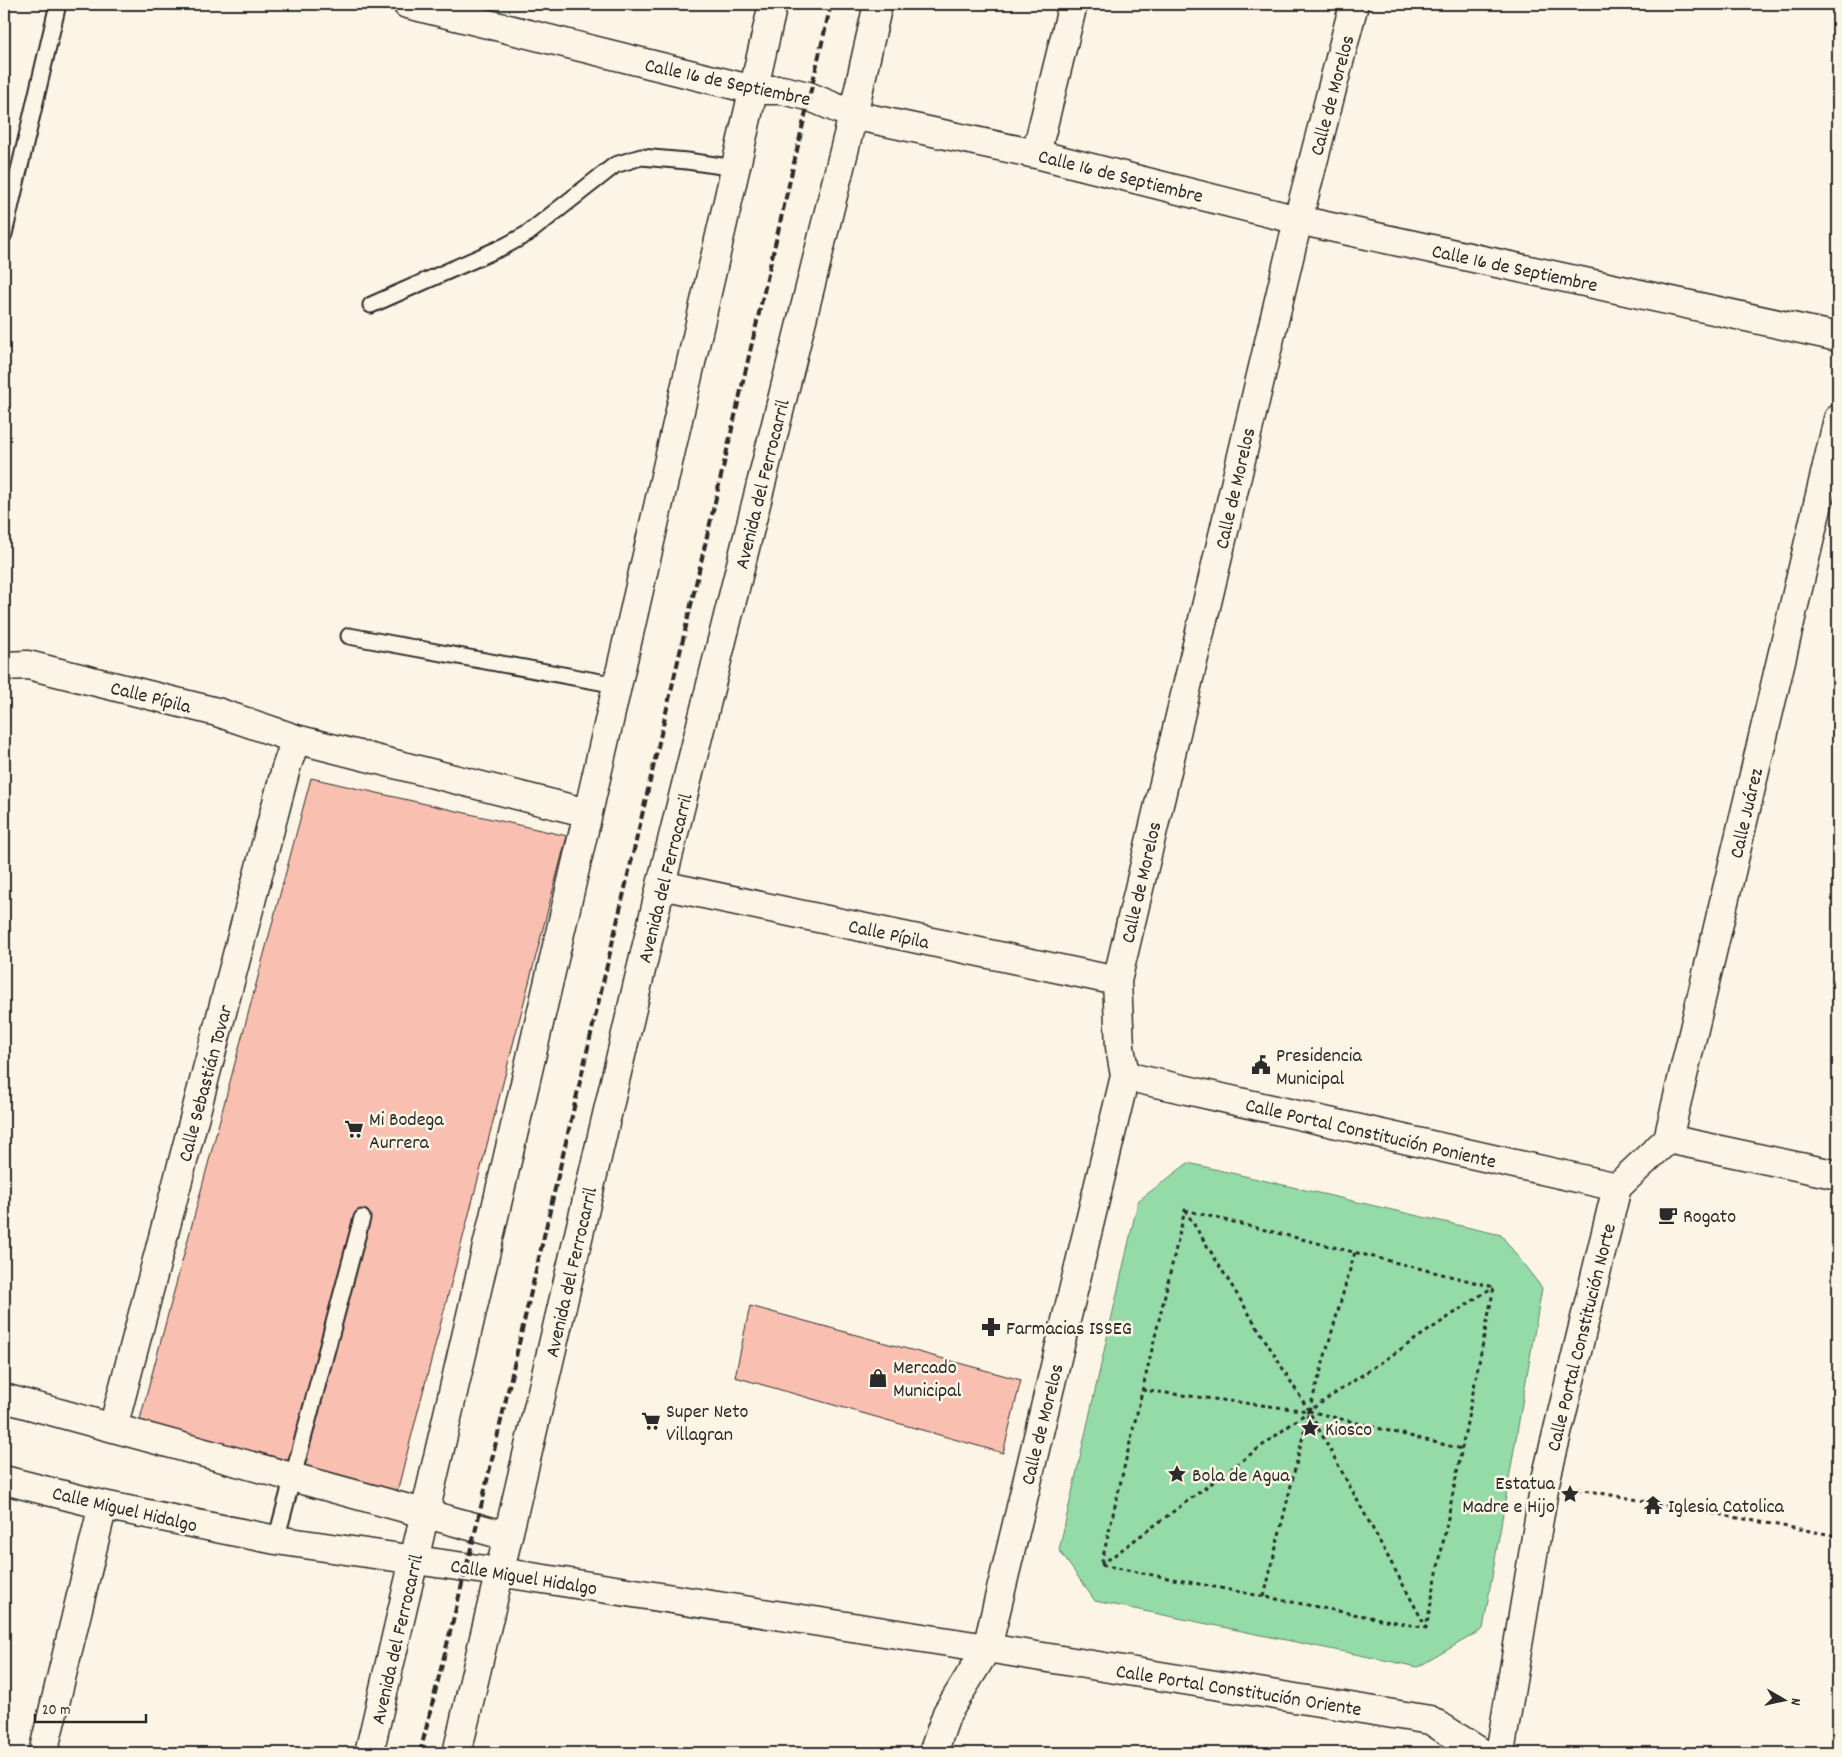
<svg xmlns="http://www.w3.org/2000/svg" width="1842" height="1757" font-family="Dekko,sans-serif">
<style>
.green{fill:#95dba8;stroke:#60836a}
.building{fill:#f9bfb0;stroke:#2b2b2b}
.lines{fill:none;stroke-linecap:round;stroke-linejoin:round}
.lane-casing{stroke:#2b2b2b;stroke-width:19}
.street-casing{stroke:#2b2b2b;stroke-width:31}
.path{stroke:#2b2b2b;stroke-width:3;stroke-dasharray:4 4;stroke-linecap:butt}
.lane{stroke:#fcf5e5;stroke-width:15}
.street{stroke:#fcf5e5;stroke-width:28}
.rail{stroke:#2b2b2b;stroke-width:4;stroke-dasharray:8 4;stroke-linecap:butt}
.labels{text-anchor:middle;stroke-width:5;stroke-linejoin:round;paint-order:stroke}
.street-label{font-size:20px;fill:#2b2b2b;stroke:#fcf5e5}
.poi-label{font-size:20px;fill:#2b2b2b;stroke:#fcf5e5;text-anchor:start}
</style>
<rect width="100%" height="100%" fill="#fcf5e5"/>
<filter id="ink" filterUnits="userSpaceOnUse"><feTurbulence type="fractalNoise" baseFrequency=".02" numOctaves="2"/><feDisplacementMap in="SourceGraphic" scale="10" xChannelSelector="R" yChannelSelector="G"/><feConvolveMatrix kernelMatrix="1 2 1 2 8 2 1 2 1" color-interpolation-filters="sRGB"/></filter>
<g filter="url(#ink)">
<!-- green -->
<path class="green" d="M1188,1163l313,72 41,53 -59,341 -65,38 -323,-66 -36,-51 79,-349z"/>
<!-- building -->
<path class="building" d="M311,778l256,58 -170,656 -258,-69z
M750,1306l271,74 -18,73 -268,-76z"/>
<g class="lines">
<!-- lane casing -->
<g class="lane-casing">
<path id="lane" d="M4,234l54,-230
M371,305l134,-59 22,-12 88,-69 26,-8 46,4 49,7
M349,636l268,49
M276,1540l86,-322"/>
</g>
<!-- street casing -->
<g class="street-casing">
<path id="street" d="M407,4l347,86h28l26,6 45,19 183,39 262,66 540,117
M1036,154l37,-150
M4,666l24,-1 189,47 79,27 292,74
M661,885l456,96
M1125,1076l492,111
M1668,1139l170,36
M1617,1187l51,-48 170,-720
M4,1398l503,138
M113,1428l173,-660 10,-29
M4,1480l99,25 173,35 223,32 488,76 443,72 52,33
M43,1753l60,-248
M369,1753l219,-940 185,-809
M457,1753l204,-868 192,-770 25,-111
M933,1753l14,-40 40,-65 138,-572 -5,-29 -3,-66 181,-761 56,-216
M1500,1753l45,-270 72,-296"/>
</g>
<!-- path -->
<path class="path" d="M1185,1210l309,77 -68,341 -325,-63z
M1185,1210l124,201 117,216
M1142,1390l167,21 153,38
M1578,1489l260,47
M1101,1565l208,-154 184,-124
M1264,1597l45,-186 46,-159"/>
<!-- lane -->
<use href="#lane" class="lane"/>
<!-- street -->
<use href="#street" class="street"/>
<!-- rail -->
<path class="rail" d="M420,1753l56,-225 355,-1524"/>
</g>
</g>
<!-- icons -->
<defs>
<g id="civic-bare" transform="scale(1.5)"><path d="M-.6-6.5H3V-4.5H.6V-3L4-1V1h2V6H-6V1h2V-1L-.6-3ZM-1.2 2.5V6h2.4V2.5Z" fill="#2b2b2b" stroke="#fcf5e5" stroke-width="2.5" paint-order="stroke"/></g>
<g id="supermarket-bare" transform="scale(1.5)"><path d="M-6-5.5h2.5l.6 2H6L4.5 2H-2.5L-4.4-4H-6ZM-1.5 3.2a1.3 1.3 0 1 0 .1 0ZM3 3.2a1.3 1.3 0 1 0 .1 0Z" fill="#2b2b2b" stroke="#fcf5e5" stroke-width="2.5" paint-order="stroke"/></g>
<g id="cafe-bare" transform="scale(1.5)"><path d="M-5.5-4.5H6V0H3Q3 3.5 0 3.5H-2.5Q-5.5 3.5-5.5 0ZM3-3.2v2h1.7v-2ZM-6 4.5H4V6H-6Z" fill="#2b2b2b" stroke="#fcf5e5" stroke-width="2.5" paint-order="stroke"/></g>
<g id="pharmacy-bare" transform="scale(1.5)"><path d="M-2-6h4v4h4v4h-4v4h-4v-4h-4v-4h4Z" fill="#2b2b2b" stroke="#fcf5e5" stroke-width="2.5" paint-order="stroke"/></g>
<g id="shop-bare" transform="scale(1.5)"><path d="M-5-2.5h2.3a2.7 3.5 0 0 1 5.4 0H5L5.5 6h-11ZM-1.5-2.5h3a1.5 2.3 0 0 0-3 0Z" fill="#2b2b2b" stroke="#fcf5e5" stroke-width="2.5" paint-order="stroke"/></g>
<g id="sight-bare" transform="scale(1.5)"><path d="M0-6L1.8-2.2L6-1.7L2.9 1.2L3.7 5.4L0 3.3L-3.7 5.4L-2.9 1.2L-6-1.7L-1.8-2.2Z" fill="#2b2b2b" stroke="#fcf5e5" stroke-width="2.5" paint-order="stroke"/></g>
<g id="temple-bare" transform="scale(1.5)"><path d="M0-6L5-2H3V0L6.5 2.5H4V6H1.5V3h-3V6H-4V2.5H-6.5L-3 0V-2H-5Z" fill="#2b2b2b" stroke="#fcf5e5" stroke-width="2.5" paint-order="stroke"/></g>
</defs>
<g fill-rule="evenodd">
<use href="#civic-bare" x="1261" y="1065"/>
<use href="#supermarket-bare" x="354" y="1129"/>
<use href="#cafe-bare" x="1668" y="1215"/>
<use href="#pharmacy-bare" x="991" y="1327"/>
<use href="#shop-bare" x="878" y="1378"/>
<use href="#supermarket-bare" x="651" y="1421"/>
<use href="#sight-bare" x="1310" y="1428"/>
<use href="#sight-bare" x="1177" y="1474"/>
<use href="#sight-bare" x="1570" y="1494"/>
<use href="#temple-bare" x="1653" y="1505"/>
</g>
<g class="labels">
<!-- street labels -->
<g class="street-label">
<text transform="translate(728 81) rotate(12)" y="7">Calle 16 de Septiembre</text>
<text transform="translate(1331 95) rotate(-75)" y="7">Calle de Morelos</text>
<text transform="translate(1121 175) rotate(14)" y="7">Calle 16 de Septiembre</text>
<text transform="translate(1515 267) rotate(12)" y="7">Calle 16 de Septiembre</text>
<text transform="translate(761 484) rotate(-76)" y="7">Avenida del Ferrocarril</text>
<text transform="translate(1234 488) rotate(-77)" y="7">Calle de Morelos</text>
<text transform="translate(151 696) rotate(14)" y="7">Calle Pípila</text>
<text transform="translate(1745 813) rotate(-77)" y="7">Calle Juárez</text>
<text transform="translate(664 878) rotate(-76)" y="7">Avenida del Ferrocarril</text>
<text transform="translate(1140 882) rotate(-77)" y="7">Calle de Morelos</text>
<text transform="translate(889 933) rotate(12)" y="7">Calle Pípila</text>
<text transform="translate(204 1083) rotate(-75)" y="7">Calle Sebastián Tovar</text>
<text transform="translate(1371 1132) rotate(13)" y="7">Calle Portal Constitución Poniente</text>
<text transform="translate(570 1272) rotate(-77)" y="7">Avenida del Ferrocarril</text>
<text transform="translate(1580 1337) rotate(-76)" y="7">Calle Portal Constitución Norte</text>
<text transform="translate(1041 1424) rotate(-76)" y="7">Calle de Morelos</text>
<text transform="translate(125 1508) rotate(13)" y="7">Calle Miguel Hidalgo</text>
<text transform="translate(524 1576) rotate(9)" y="7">Calle Miguel Hidalgo</text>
<text transform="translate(396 1639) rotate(-77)" y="7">Avenida del Ferrocarril</text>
<text transform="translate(1239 1689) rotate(9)" y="7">Calle Portal Constitución Oriente</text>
</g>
<!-- poi labels -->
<g class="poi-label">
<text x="1276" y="1061">Presidencia<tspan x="1276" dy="23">Municipal</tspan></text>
<text x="369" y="1125">Mi Bodega<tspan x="369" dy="23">Aurrera</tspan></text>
<text x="1683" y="1222">Rogato</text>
<text x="1006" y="1334">Farmacias ISSEG</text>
<text x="893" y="1373">Mercado<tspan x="893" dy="23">Municipal</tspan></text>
<text x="666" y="1417">Super Neto<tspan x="666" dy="23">Villagran</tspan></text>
<text x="1325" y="1435">Kiosco</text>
<text x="1192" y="1481">Bola de Agua</text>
<text x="1555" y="1489" text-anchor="end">Estatua<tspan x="1555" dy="23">Madre e Hijo</tspan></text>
<text x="1668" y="1512">Iglesia Catolica</text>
</g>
</g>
<!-- margin -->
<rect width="1842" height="1757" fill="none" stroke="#fcf5e5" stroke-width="20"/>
<rect x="10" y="10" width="1822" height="1737" fill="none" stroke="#2b2b2b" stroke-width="2" filter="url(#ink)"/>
<!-- north arrow -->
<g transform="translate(1784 1700) rotate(99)" stroke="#fcf5e5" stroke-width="4" paint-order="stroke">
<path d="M0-4L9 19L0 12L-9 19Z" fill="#2b2b2b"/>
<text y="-8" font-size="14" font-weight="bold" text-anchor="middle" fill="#2b2b2b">N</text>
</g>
<!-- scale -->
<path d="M35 1714v8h111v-8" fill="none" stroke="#2b2b2b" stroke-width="2.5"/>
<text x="42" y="1714" font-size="15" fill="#2b2b2b" stroke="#fcf5e5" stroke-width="4" paint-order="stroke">20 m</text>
</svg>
